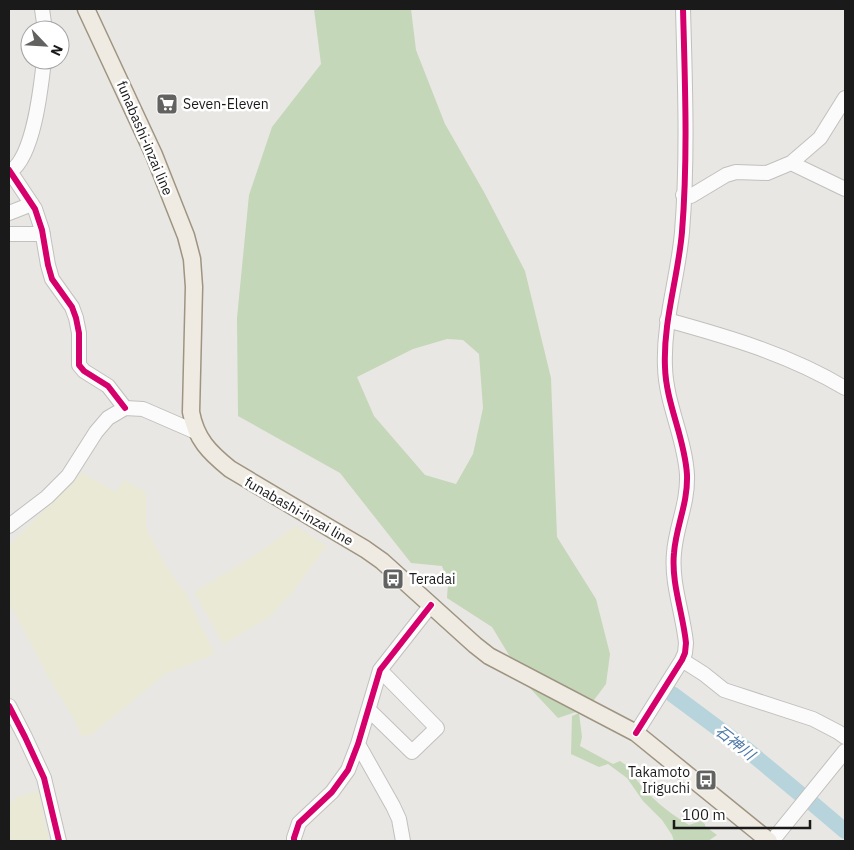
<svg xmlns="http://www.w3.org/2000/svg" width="854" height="850" font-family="'IBM Plex Sans','Noto Sans JP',sans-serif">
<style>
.farmland{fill:#e9e9d6}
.forest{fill:#c4d7b8;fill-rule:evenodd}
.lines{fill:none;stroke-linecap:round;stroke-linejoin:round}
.river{stroke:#b7d4dc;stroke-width:16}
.minor-casing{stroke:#c1c0bf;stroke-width:16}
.major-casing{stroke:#9e9481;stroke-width:19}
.minor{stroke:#fcfbfb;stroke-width:14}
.major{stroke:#efeae2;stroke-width:16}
.cycleway-casing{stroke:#fff;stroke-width:9}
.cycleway{stroke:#d6006c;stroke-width:6}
.labels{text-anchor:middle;stroke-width:5;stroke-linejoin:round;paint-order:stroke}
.poi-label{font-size:14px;fill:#1a1a1a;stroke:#fff;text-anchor:start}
.street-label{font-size:14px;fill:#1a1a1a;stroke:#fff}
.water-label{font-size:15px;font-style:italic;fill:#4b78a6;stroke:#fff}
</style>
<rect width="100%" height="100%" fill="#e9e7e3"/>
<!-- farmland -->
<path class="farmland" d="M82,473l34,19 8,-12 22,12v36l20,38 20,28 29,60 -48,19 -75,61 -10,3 -9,-20 -23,-37 -41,-77v-56l7,-9z
M295,526l32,20 -36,48 -22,24 -46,26 -29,-52 64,-39z
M38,791l11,50h-40v-37l8,-7z"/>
<!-- forest -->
<path class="forest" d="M314,9h97l5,41 29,74 39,68 41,79 26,107 6,159 39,62 14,55 -4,30 -18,24 -30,10 -31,-33 -35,-58 -45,-29 1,-16 -6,-16 -31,-3 -71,-90 -102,-57 -1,-98 12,-123 23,-68 49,-63zM447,339l16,1 16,14 4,54 -10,46 -17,30 -31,-9 -51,-59 -17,-39 56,-28z
M579,713l3,24 -2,9 33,18 7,-3 16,11 -1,6c17,21 31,33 54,47l12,-4 4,3v2l12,9 -9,6h-34l-2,-6 -10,-15 -19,-19 -16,-23 -19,-14 -9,3 -28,-13 1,-38z"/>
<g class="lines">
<!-- river -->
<path class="river" d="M672,694l74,55 53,44
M812,803l33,28"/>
<!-- minor casing -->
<g class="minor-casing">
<path id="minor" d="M42,9l3,21
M791,163l54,26
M9,170l26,39 7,21 6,35 4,14 20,28 4,11 3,15v32l5,6 24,15 17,22
M11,171c23,-16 30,-84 33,-111
M683,195l8,1 35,-21 10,-3 31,1 24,-10 29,-25 25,-40
M9,213l23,-9
M9,234h34
M667,320c62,17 123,35 178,68
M9,526l38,-29 21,-21 28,-44 12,-14 17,-10 18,1 53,23
M682,660l22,14 20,16 89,29 25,13 7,5
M9,706l16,31 19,41 15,63
M369,710l43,42 25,-24 -57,-58
M636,733l46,-73 3,-7 1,-10c-3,-30 -15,-60 -12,-90 2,-27 14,-49 13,-78 -2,-37 -21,-71 -22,-108 -2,-46 13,-89 17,-135 6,-74 3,-149 1,-223
M358,744l35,62 6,13 4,22
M294,841v-3l5,-15 33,-31 16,-22 10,-26 22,-74 51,-65
M772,841l73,-90"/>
</g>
<!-- major casing -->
<g class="major-casing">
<path id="major" d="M86,9l68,146 32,81 6,23 2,28 -3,125c5,27 18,40 39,57l135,80 17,12 93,84 14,11 147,77 133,108"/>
</g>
<!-- minor -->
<use href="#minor" class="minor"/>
<!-- major -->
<use href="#major" class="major"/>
<!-- cycleway casing -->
<g class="cycleway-casing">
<path id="cycleway" d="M9,170l26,39 7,21 6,35 4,14 20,28 4,11 3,15v32l5,6 24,15 17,22
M9,706l16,31 19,41 15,63
M636,733l46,-73 3,-7 1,-10c-3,-30 -15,-60 -12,-90 2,-27 14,-49 13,-78 -2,-37 -21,-71 -22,-108 -2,-46 13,-89 17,-135 6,-74 3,-149 1,-223
M294,841v-3l5,-15 33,-31 16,-22 10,-26 22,-74 51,-65"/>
</g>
<!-- cycleway -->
<use href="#cycleway" class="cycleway"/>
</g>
<!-- icons -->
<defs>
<g id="supermarket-square" transform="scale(1.125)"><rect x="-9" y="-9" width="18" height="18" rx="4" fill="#626260" stroke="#fff"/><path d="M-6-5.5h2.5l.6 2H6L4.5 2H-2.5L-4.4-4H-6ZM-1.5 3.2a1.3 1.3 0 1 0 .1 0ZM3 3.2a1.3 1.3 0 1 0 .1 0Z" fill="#fff"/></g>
<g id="bus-square" transform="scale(1.125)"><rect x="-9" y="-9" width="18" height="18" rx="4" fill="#626260" stroke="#fff"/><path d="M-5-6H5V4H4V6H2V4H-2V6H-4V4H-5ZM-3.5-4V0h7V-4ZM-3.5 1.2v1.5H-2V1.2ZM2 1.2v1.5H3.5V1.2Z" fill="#fff"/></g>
</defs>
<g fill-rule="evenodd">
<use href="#supermarket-square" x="167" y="104"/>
<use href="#bus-square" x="393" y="579"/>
<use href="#bus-square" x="706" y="780"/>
</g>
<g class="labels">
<!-- poi labels -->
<g class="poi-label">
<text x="183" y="109">Seven-Eleven</text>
<text x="409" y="584">Teradai</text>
<text x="690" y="777" text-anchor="end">Takamoto<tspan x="690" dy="16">Iriguchi</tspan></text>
</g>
<!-- street labels -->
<g class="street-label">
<text transform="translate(145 138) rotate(67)" y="5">funabashi-inzai line</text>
<text transform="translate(299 511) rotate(30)" y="5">funabashi-inzai line</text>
</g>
<!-- water labels -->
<g class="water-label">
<text transform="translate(735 743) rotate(38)" y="5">石神川</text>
</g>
</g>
<!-- border -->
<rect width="854" height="850" fill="none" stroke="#1a1a1a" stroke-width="20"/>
<!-- north arrow -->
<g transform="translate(45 45) rotate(115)"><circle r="24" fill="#ffffff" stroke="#a3a3a3"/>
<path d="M0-4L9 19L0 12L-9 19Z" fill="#626260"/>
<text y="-8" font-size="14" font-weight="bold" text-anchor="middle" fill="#1a1a1a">N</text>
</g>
<!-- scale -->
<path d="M674 820v8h136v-8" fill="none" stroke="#1a1a1a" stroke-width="2.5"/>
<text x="682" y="820" font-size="15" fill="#1a1a1a" stroke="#ffffff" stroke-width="4" paint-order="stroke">100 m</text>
</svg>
